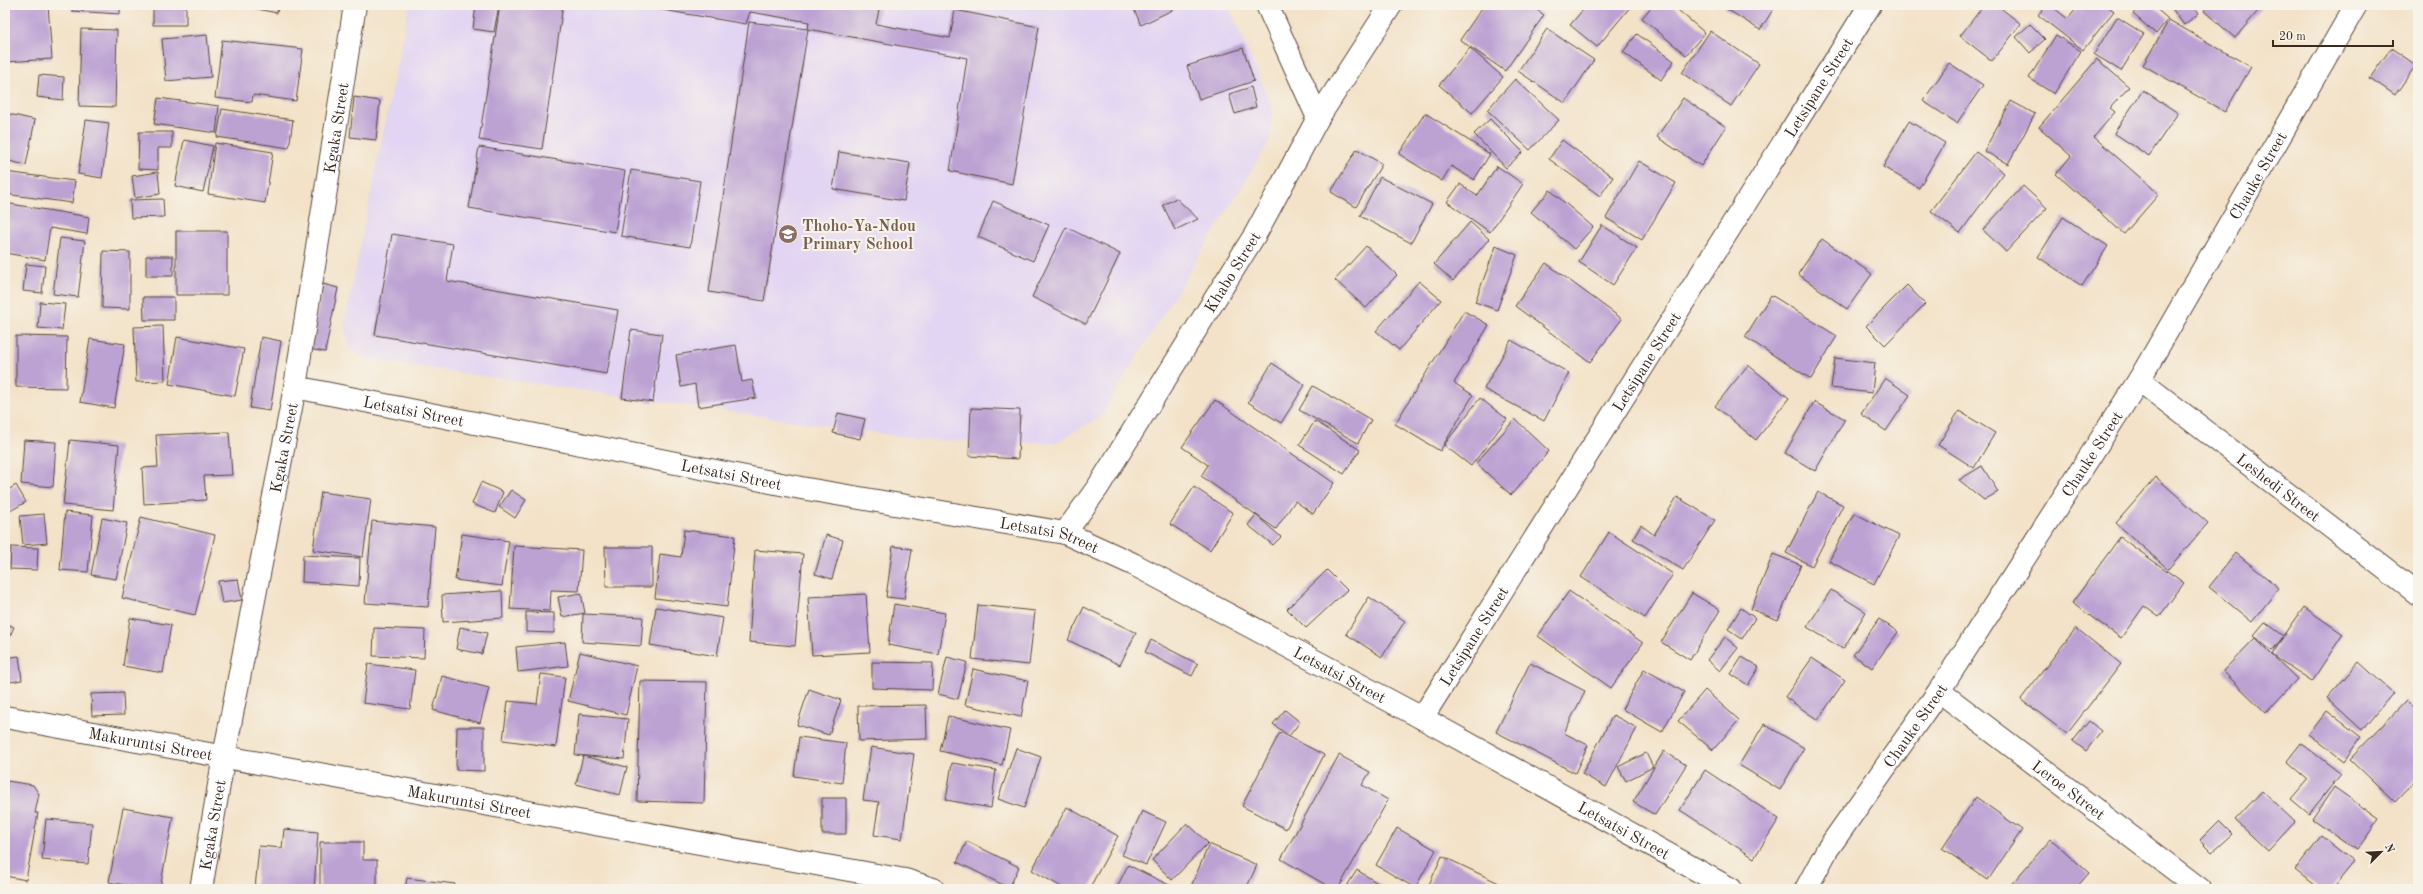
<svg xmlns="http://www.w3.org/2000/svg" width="2423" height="894" font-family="'Old Standard TT',serif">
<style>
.built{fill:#e2d4f3}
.building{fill:#bca2d3}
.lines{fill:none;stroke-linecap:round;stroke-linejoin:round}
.minor-casing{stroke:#574638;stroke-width:24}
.minor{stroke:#fff;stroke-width:22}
.labels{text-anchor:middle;stroke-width:4;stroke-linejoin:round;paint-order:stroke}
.street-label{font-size:16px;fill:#3b2a1e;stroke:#f7f3e8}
.education-label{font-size:16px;font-weight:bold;fill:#785e54;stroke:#f7f3e8;text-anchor:start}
</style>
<rect width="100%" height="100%" fill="#f7f3e8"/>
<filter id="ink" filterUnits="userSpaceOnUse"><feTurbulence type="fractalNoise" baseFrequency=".025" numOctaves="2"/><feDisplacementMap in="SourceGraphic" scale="8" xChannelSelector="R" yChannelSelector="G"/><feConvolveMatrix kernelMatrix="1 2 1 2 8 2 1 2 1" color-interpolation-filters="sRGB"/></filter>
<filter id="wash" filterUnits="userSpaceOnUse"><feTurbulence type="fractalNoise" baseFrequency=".012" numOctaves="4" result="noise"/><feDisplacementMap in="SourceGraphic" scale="16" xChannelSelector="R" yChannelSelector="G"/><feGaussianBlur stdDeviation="0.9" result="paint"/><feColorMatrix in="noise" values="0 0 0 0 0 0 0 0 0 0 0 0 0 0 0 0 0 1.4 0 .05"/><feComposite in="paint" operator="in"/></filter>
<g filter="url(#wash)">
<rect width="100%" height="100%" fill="#f3e2c8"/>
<!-- built -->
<path class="built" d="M409,5h819l45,104 -4,33 -169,275 -46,26 -128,-3 -561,-81 -15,-10 -6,-24z"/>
<g id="blocks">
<!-- building -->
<path class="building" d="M20,5h28l4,54 -47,3v-56z
M72,5h48v9l-48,-3z
M237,5h41l-1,8z
M476,5h23l-5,27 -21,-3z
M500,5h63l-21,144 -63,-9z
M880,5l-4,19 74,14 5,-28 84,17 -27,157 -62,-13 17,-113 -159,-29 1,-7 -59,-10 -4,12 -107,-18z
M1132,5h51l-42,20z
M1484,5h46l14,10 -39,56 -45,-31z
M1587,5h45l-35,42 -27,-22z
M1653,5h19l33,28 -19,22 -44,-37z
M1726,5h50l-16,25 -35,-22z
M1984,5h13l24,19 -29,37 -32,-25z
M2046,5h4l18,14 11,-14h27l8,6 -31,39 -45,-35z
M2141,5h11l16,14 -12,15 -23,-20z
M2173,5h20l6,8 -15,12 -13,-18z
M2208,5h55l-28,33 -31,-27z
M153,6h33v19h-33z
M2117,17l27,17 -23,37 -27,-17z
M2169,20l82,47 -26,45 -82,-47z
M749,22l59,7 -44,272 -55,-9z
M2030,24l15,15 -15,14 -14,-16z
M81,29l36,1 -2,77 -36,-1z
M1547,29l47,31 -29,43 -47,-32z
M1710,31l49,33 -28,42 -49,-33z
M1637,34l37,27 -13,19 -38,-28z
M207,35l4,42 -45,4 -4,-42z
M2056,35l25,16 -27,43 -25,-16z
M222,40l81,9 -7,52 -43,-6 -1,7 -37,-4z
M1243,48l11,33 -55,18 -12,-33z
M1470,48l33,29 -31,36 -33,-28z
M2391,48l25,17 -21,30 -25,-17z
M2097,59l32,28 -19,21 5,4 -21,25 65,57 -35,40 -68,-60 15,-18 -32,-29z
M1949,63l34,22 -26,38 -34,-22z
M39,75l25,2 -1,23 -26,-3z
M1515,79l44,41 -29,30 -43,-40z
M1251,87l5,20 -21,7 -6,-20z
M2143,90l35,23 -29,43 -35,-23z
M354,97l26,4 -4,39 -26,-3z
M158,98l61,8 -3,27 -62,-9z
M1683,98l43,29 -25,39 -44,-29z
M2011,101l24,13 -27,50 -24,-13z
M222,109l71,11 -4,28 -72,-11z
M5,113l30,7 -9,45 -21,-5z
M1425,113l65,41 -16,26 -23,-14 -9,15 -43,-27z
M1490,119l33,33 -17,16 -32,-34z
M86,120l23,3 -7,55 -24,-4z
M1909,121l36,22 -26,45 -36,-21z
M139,132h33v16h-14v22l-20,-1z
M184,140l29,6 -10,46 -28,-6z
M1562,140l51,37 -13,19 -51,-37z
M215,143l58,9 -8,51 -57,-9z
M479,147l146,24 -10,61 -146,-24z
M1357,149l25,15 -26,43 -25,-15z
M839,152l71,11 -6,38 -71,-12z
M1976,152l28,21 -44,60 -29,-22z
M1639,161l37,22 -34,57 -36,-22z
M1497,166l26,18 -33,48 -43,-30 13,-18 17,12z
M631,170l69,11 -10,66 -69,-11z
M5,172l70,9 -3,22 -67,-9z
M158,172l2,22 -25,4 -3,-22z
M1380,177l52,27 -21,39 -51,-27z
M2023,186l24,22 -41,44 -23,-22z
M1550,190l43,37 -19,22 -43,-37z
M1176,198l22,21 -23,11 -12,-25z
M163,199l1,18 -33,1 -1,-18z
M993,201l56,24 -16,36 -55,-24z
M5,203l84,14 -2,17 -37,-6 -5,32 -40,-7z
M2063,217l45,29 -26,40 -44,-29z
M1470,222l19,17 -36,42 -19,-17z
M1602,225l35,23 -24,37 -34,-23z
M1066,227l54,27 -34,70 -54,-27z
M176,231h51v64h-51z
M392,234l61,10 -6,37 171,29 -11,64 -232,-39z
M60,238l25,3 -7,56 -25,-3z
M1822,239l50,35 -25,35 -49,-35z
M1366,246l31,29 -31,33 -31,-28z
M1496,246l21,9 -20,55 -22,-8z
M103,251l27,1v57l-28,-1z
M146,256h27v20h-27z
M1546,263l76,56 -32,43 -75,-56z
M26,264l19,2 -3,27 -19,-2z
M1419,281l22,19 -42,50 -23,-19z
M323,284l15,4 -13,64 -16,-3z
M1907,285l18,19 -40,41 -19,-19z
M1771,295l66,41 -26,43 -66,-42z
M143,297h31v23h-30z
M40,302l25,2 -3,26 -24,-2z
M1464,311l25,14 -35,58 19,12 -33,56 -45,-27z
M163,326l2,55 -29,1 -2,-55z
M631,330l31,4 -9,68 -31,-4z
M16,336l51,1 -1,51 -50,-1z
M177,337l67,12 -9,47 -66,-12z
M261,337l20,4 -11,70 -20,-3z
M90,339l35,5 -11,64 -34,-6z
M1511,340l58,33 -25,48 -60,-32z
M736,345l6,37 10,-2 4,18 -58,9 -3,-23 -14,3 -5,-32z
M1835,358l40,5 -3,30 -41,-5z
M1272,363l33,22 -24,38 -33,-21z
M1748,365l41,33 -33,42 -41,-34z
M1885,378l25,17 -24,36 -25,-17z
M1313,386l58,34 -13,23 -59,-33z
M1480,398l27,21 -36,47 -27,-21z
M1215,400l119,83 -21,31 -18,-13 -19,28 -75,-53 7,-11 -26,-18z
M1814,402l31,17 -30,52 -30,-18z
M971,408l49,2 -2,49 -49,-3z
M1959,411l36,22 -21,35 -36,-23z
M838,413l27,6 -5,20 -27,-6z
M1515,419l34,32 -38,44 -35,-32z
M1315,421l45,29 -16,24 -45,-29z
M229,432l3,43 -28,1 2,24 -62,4 -2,-36 16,-1 -2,-32z
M24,440l32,2 -3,45 -32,-3z
M70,440l49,5 -6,65 -50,-5z
M1982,466l16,26 -14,8 -25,-20z
M2156,477l52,46 -40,46 -52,-46z
M481,482l22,10 -8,21 -23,-9z
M16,485l10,17 -21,12v-22z
M1194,487l39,26 -23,37 -40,-26z
M511,490l15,10 -11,18 -16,-11z
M321,492l50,7 -8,58 -50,-7z
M1818,492l25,13 -31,61 -26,-13z
M1677,497l38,23 -32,50 -50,-31 8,-14 13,10z
M65,512l28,3 -5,57 -28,-2z
M1854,513l45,23 -25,48 -45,-23z
M44,514l3,29 -24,2 -3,-29z
M1256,515l25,22 -8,8 -25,-20z
M141,517l74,18 -20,80 -73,-17z
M102,518l25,5 -11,56 -25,-4z
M372,521l63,6 -7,80 -63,-4z
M684,530l51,6 -8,71 -72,-9 5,-44 21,3z
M1609,532l64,42 -28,44 -64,-41z
M462,534l47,7 -7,45 -47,-6z
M826,535l17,5 -11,39 -17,-5z
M2120,537l64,46 -25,34 -15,-11 -23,32 -49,-35z
M514,546l68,4 -3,41 -28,-1 -1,21 -40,-2z
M893,546l19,3 -8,50 -18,-2z
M11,547l27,1 -1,22 -27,-1z
M605,547h47v40h-46z
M755,550l48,4 -8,92 -46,-4z
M2236,553l43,35 -27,34 -43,-35z
M1773,554l28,11 -23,55 -27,-11z
M303,555l57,3 -1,28 -57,-4z
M1327,570l20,20 -41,38 -19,-19z
M238,579l4,21 -20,3 -4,-22z
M1831,590l35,22 -23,37 -36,-22z
M502,591l1,27 -60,4 -1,-27z
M1569,591l74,52 -32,45 -73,-52z
M581,593l4,20 -23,4 -4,-20z
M1692,593l28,17 -30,50 -29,-18z
M866,594l4,58 -58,3 -4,-58z
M1369,597l36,24 -23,36 -36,-23z
M894,604l51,9 -7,41 -50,-9z
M978,605l57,6 -6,54 -57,-6z
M656,607l67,11 -6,38 -67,-11z
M1084,607l52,26 -16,32 -52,-25z
M2304,607l39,27 -31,47 -40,-26 25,24 -31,34 -43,-42 32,-33 17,17 11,-18 -11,14 -19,-15 12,-14 19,14z
M1741,608l14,10 -13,21 -14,-10z
M526,612l28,1v20l-28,-1z
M583,614l60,3 -2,29 -59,-4z
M130,618l41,7 -8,48 -40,-7z
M1879,619l19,13 -26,36 -19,-13z
M5,623l9,4 -9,20z
M460,627l27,6 -5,21 -26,-5z
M374,628l51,2 -1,28 -51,-2z
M2076,628l45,36 -54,70 -46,-35z
M1725,637l13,11 -18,23 -13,-11z
M1151,640l47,24 -6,12 -47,-24z
M565,642l3,24 -50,6 -2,-25z
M580,652l57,14 -11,49 -58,-14z
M19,656l3,24 -17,3v-25z
M947,657l20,5 -9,37 -20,-5z
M1742,657l17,10 -11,18 -17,-11z
M1812,658l33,22 -27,40 -33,-23z
M872,662l61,1 -1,27 -60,-2z
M2359,662l34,31 -31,37 -35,-32z
M1530,663l55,28 -21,42 24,12 -13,28 -79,-41z
M368,664l47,6 -5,39 -47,-6z
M973,669l55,12 -7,36 -56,-12z
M1644,669l40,23 -22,40 -40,-23z
M541,674l24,3 -9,70 -53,-7 5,-39 29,3z
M442,676l47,12 -9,35 -47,-13z
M640,681l67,1 -3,121 -67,-2z
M809,689l32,11 -12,35 -32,-10z
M1705,690l34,30 -26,30 -35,-29z
M123,693l1,22 -32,1 -1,-22z
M2406,701l12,12v65l-23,24 -45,-43z
M926,705l1,34 -68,2 -1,-35z
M1285,710l15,12 -11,14 -16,-12z
M2327,711l34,26 -17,24 -35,-27z
M579,714l49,5 -4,40 -49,-4z
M1613,715l24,13 -31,59 -24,-13z
M948,716l62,14 -8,35 -62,-14z
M2089,721l12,10 -15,20 -13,-10z
M1764,724l40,24 -24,42 -41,-25z
M457,727h27v44l-28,-1z
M1280,732l44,23 -38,74 -44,-23z
M799,737l47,6 -4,40 -48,-7z
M2301,743l40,31 -32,40 -18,-15 17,-20 -21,-18z
M871,747l43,7 -12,85 -28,-4 5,-33 -16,-2z
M1016,748l25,9 -17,51 -26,-9z
M1664,751l22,14 -31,50 -22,-13z
M1646,753l7,14 -27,14 -8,-14z
M1339,755l31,17 -8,13 26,15 -50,89h-5l-52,-30z
M583,756l44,11 -7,28 -44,-11z
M952,763l44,7 -5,38 -45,-8z
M1705,770l74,49 -25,39 -74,-48z
M7,781l26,4 6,9 -4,19h3l-12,67 -21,-4z
M2334,787l45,32 -22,31 -45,-31z
M2262,791l33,31 -27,29 -33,-31z
M1976,797l46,33 -34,50 -46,-32z
M822,798h24v36h-24z
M1067,807l51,29 -29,53h-24l-33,-19z
M123,808l50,9 -13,72h-14l-37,-7z
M1142,811l24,11 -20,43 -24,-10z
M46,819l46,4 -4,41 -46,-4z
M2219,821l13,13 -20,18 -12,-12z
M1187,823l21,20 -36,37 -20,-20z
M1397,828l39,22 -21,38 -39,-23z
M284,829l34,3 -4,57h-59l4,-43 23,2z
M2321,836l33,26 -22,27h-13l-24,-19z
M2051,839l38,34 -14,16h-68z
M967,841l52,26 -10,21 -52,-26z
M320,842h43v18h14v29h-57z
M1209,844l48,21 -11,24h-56z
M1442,856l61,29 -2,4h-74z
M1128,865l43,21 -2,3h-53z
M1357,870l30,19h-42z
M407,878l48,6 -1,5h-49z"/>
</g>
</g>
<g filter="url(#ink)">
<use href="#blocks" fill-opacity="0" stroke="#574638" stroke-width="1"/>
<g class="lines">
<!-- minor casing -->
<g class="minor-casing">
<g id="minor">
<path d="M1267,5l51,113"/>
<path id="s1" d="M2139,380l279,214"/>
<path id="s2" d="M295,387l506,101 264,45 68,31 49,26 240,128 309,171"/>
<path id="s3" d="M1065,533l33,-46 158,-254 62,-115 73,-113"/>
<path id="s4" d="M1939,691l261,198"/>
<path id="s5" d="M5,717l816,148 84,15 28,9"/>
<path id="s6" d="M1422,718l448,-713"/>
<path id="s7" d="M201,889l23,-133 71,-369 60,-382"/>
<path id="s8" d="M1806,889l21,-39 112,-159 200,-311 217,-375"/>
</g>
</g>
<!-- minor -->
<use href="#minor" class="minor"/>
</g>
</g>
<!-- icons -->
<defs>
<g id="school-disc" transform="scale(1)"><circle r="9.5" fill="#8d6e63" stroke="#f7f3e8"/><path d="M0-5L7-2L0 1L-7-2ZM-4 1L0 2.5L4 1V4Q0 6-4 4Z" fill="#fff"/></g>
</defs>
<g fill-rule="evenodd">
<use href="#school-disc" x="788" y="234"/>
</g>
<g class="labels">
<!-- street labels -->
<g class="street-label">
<text dy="6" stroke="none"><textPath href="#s6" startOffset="745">Letsipane Street</textPath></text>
<text dy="6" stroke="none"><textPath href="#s7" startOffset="773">Kgaka Street</textPath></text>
<text dy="6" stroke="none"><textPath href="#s8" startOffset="845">Chauke Street</textPath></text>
<text dy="6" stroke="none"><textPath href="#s3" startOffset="310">Khabo Street</textPath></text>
<text dy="6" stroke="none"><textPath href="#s6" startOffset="421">Letsipane Street</textPath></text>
<text dy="6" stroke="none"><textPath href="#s2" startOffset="121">Letsatsi Street</textPath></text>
<text dy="6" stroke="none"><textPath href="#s7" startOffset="449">Kgaka Street</textPath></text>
<text dy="6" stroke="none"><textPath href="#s8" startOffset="521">Chauke Street</textPath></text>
<text dy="6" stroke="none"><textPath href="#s2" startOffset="445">Letsatsi Street</textPath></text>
<text dy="6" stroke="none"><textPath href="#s1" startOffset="176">Leshedi Street</textPath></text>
<text dy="6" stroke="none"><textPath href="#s2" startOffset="769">Letsatsi Street</textPath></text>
<text dy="6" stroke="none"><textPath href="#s6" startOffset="97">Letsipane Street</textPath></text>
<text dy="6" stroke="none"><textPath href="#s2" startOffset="1093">Letsatsi Street</textPath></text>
<text dy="6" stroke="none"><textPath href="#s8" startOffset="197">Chauke Street</textPath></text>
<text dy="6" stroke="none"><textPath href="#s5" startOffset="148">Makuruntsi Street</textPath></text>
<text dy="6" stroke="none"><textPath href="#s4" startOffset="163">Leroe Street</textPath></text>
<text dy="6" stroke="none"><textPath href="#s5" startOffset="472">Makuruntsi Street</textPath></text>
<text dy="6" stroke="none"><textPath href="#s7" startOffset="65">Kgaka Street</textPath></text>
<text dy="6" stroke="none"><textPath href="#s2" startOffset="1417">Letsatsi Street</textPath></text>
</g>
<!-- education labels -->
<g class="education-label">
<text x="802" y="231">Thoho-Ya-Ndou<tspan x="802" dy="18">Primary School</tspan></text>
</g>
</g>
<!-- margin -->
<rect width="2423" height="894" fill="none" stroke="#f7f3e8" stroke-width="20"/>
<!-- north arrow -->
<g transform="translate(2381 852) rotate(66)" stroke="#f7f3e8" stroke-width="3" paint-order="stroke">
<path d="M0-3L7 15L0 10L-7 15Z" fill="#3b2a1e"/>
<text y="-6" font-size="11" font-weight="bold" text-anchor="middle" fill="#3b2a1e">N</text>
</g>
<!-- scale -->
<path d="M2273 40v6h120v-6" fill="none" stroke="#3b2a1e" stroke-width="2"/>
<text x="2279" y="40" font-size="12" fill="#3b2a1e" stroke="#f7f3e8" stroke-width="3" paint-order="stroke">20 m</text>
</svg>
